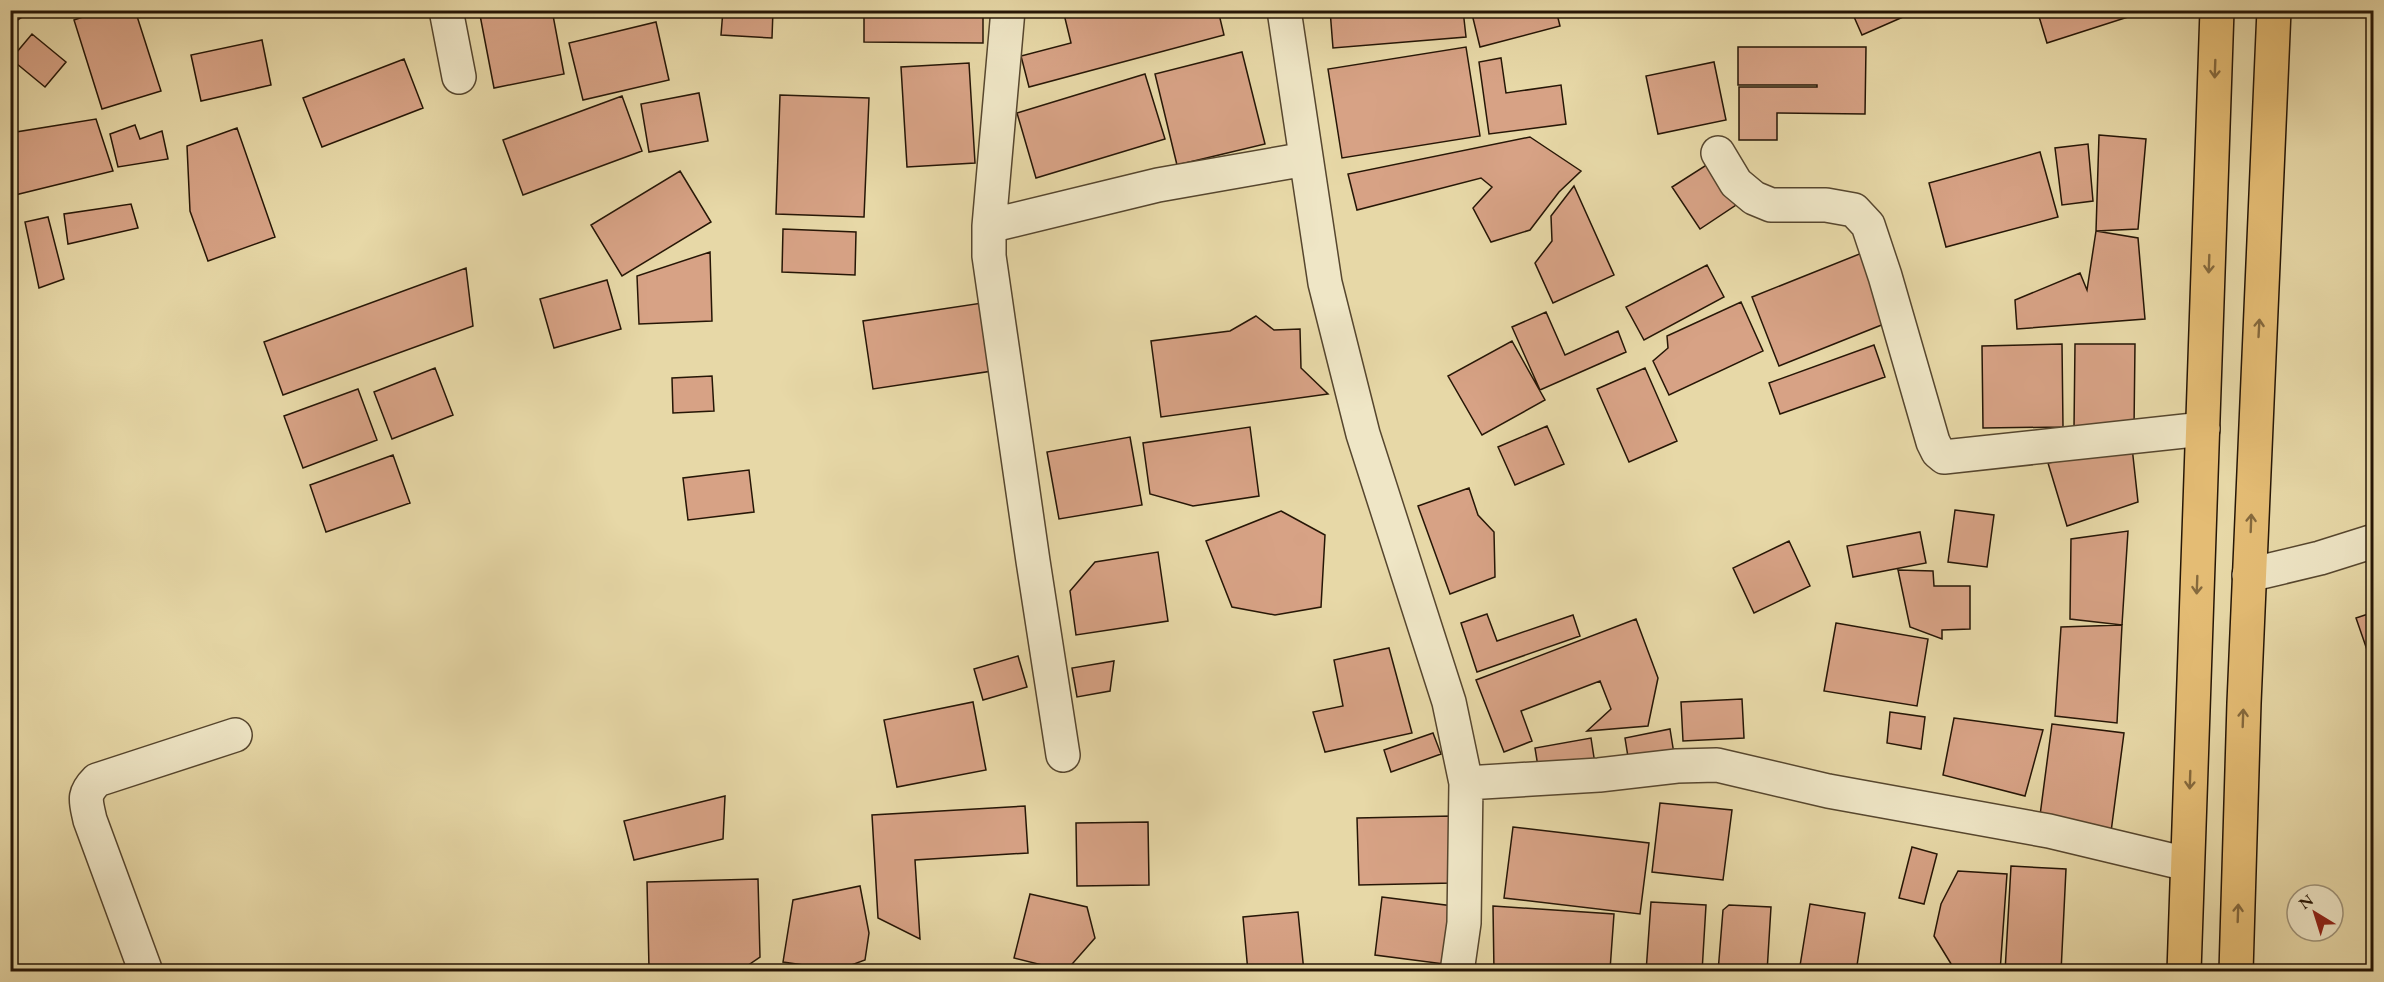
<svg xmlns="http://www.w3.org/2000/svg" width="2384" height="982" font-family="'EB Garamond',serif">
<style>
.building{fill:#d7a285;stroke:#261606;stroke-width:1.5}
.lines{fill:none;stroke-linecap:round;stroke-linejoin:round}
.minor-casing{stroke:#56462e;stroke-width:36}
.major-casing{stroke:#261606;stroke-width:36}
.minor{stroke:#efe6c6;stroke-width:33}
.major{stroke:#e4bc74;stroke-width:33}
.oneway{stroke:#85693d}
</style>
<rect width="100%" height="100%" fill="#e7d8a7"/>
<filter id="stains"><feTurbulence type="fractalNoise" baseFrequency=".00333" numOctaves="4"/><feColorMatrix values="0 0 0 0 .2 0 0 0 0 .09 0 0 0 0 .02 0 0 0 .5 -.17"/></filter>
<radialGradient id="worn" r=".72"><stop offset=".6" stop-color="#630" stop-opacity="0"/><stop offset="1" stop-color="#630" stop-opacity=".3"/></radialGradient>
<!-- building -->
<path class="building" d="M10,10h21v1l-21,14z
M103,10h32l26,81 -59,18 -28,-89z
M479,10h73l12,64 -70,14z
M723,10h50l-1,28 -51,-3z
M864,10h119v33l-119,-1z
M1063,10h155l6,25 -195,52 -8,-31 50,-13z
M1330,10h133l3,27 -133,11z
M1471,10h85l4,16 -80,21z
M1851,10h68l-57,25z
M2037,10h89l2,7 -81,26z
M656,22l13,58 -86,20 -14,-57z
M32,34l34,28 -21,25 -34,-28z
M262,40l9,45 -70,16 -10,-46z
M1466,47l14,89 -138,22 -14,-89z
M1738,47h128l-1,67 -88,-1v27h-38v-53h78v-2h-79z
M1242,52l23,92 -88,21 -22,-91z
M1501,58l5,35 55,-8 5,39 -77,10 -10,-72z
M404,59l19,49 -101,39 -19,-49z
M1714,62l12,58 -68,14 -12,-58z
M969,63l6,100 -68,4 -6,-100z
M1145,74l20,65 -129,39 -19,-65z
M699,93l9,48 -59,11 -8,-48z
M780,95l89,3 -5,119 -88,-3z
M622,96l20,55 -119,44 -20,-55z
M96,119l17,52 -98,24 -5,-62z
M135,125l5,14 22,-8 6,28 -50,8 -8,-33z
M237,128l38,109 -67,24 -18,-50 -3,-65z
M2099,135l47,4 -8,90 -42,2z
M1530,137l51,34 -22,21 -29,38 -39,12 -18,-34 19,-21 -11,-9 -124,32 -9,-36z
M2088,144l5,57 -31,4 -7,-57z
M2040,152l18,65 -112,30 -17,-64z
M1708,164l28,41 -36,24 -28,-42z
M680,171l31,51 -89,54 -31,-51z
M1574,186l40,89 -61,28 -18,-40 17,-22 -1,-25z
M131,204l7,24 -70,16 -4,-30z
M48,217l16,62 -25,9 -14,-66z
M783,229l73,3 -1,43 -73,-3z
M2096,231l42,7 7,81 -128,10 -2,-29 65,-27 7,17z
M710,252l2,69 -73,3 -2,-48z
M1862,253l27,69 -110,44 -27,-69z
M1707,265l17,32 -80,43 -18,-33z
M466,268l7,58 -190,69 -19,-53z
M607,280l14,49 -67,19 -14,-49z
M1741,302l22,49 -94,44 -16,-34 15,-13 -1,-12z
M982,303l10,68 -119,18 -10,-68z
M1546,312l19,43 53,-24 8,21 -86,38 -28,-63z
M1256,316l18,14 26,-1 1,39 27,26 -167,23 -10,-76 79,-10z
M1512,341l33,59 -63,35 -34,-59z
M2062,344l1,83 -80,1 -1,-82z
M2075,344h60l-1,85 -60,-1z
M1874,345l11,32 -105,37 -11,-31z
M435,368l18,47 -61,24 -18,-47z
M1645,368l32,73 -48,21 -32,-73z
M712,376l2,35 -41,2 -1,-35z
M358,389l19,51 -74,28 -19,-52z
M1547,426l17,38 -49,21 -17,-38z
M1250,427l9,69 -66,10 -43,-12 -7,-51z
M1130,437l12,68 -83,14 -12,-67z
M2132,447l6,55 -71,24 -19,-63z
M393,455l17,48 -84,29 -16,-47z
M749,470l5,42 -66,8 -5,-42z
M1469,488l9,27 16,17 1,45 -45,17 -32,-88z
M1955,510l39,5 -7,52 -39,-5z
M1281,511l44,24 -4,72 -46,8 -43,-8 -26,-66z
M2128,531l-6,94 -52,-6 1,-80z
M1920,532l6,31 -73,14 -6,-31z
M1789,541l21,45 -56,27 -21,-45z
M1158,552l10,69 -92,14 -6,-44 25,-29z
M1898,570l35,1 1,15h36v43l-28,1v9l-32,-12z
M2374,612v58l-18,-52z
M1487,614l10,27 76,-26 7,21 -103,36 -16,-49z
M1636,619l22,59 -10,48 -61,5 24,-22 -11,-28 -79,30 11,30 -28,11 -28,-72z
M1836,623l92,16 -11,67 -93,-15z
M2122,625l-5,98 -62,-7 6,-89z
M1389,648l23,85 -87,19 -12,-40 30,-6 -9,-46z
M1018,656l9,31 -44,13 -9,-31z
M1114,661l-4,30 -33,6 -5,-29z
M1742,699l2,39 -61,3 -2,-39z
M973,702l13,68 -89,17 -13,-67z
M1890,712l35,5 -4,32 -34,-6z
M1954,718l89,12 -18,66 -82,-21z
M2052,724l72,9 -13,99 -72,-9z
M1670,729l4,25 -45,9 -4,-25z
M1433,733l8,21 -50,18 -7,-22z
M1591,738l4,26 -56,9 -4,-25z
M725,796l-2,43 -89,21 -10,-39z
M1660,803l72,7 -9,70 -71,-8z
M1025,806l3,47 -113,7 5,79 -42,-21 -6,-103z
M1452,816l1,67 -94,2 -2,-67z
M1148,822l1,63 -72,1 -1,-63z
M1513,827l136,16 -9,71 -136,-16z
M1912,847l25,7 -13,50 -25,-6z
M2011,866l55,3 -5,103h-56z
M1958,871l49,3 -7,98h-44l-22,-36 7,-32z
M758,879l2,78 -22,15h-52l-2,-5 -35,1 -2,-86z
M860,886l9,47 -4,27 -27,10 -55,-8 10,-62z
M1030,894l57,13 8,31 -29,33 -52,-13z
M1382,897l71,9 -9,58 -69,-9z
M1651,902l55,3 -4,67h-56z
M1810,904l55,9 -9,59h-57z
M1729,905l42,2 -4,65h-49l5,-62z
M1493,906l121,8 -4,56 23,2h-139z
M1298,912l6,60h-56l-5,-55z"/>
<g class="lines">
<!-- minor casing -->
<g class="minor-casing">
<path id="minor" d="M446,10l13,67
M1008,10l-19,216v30l44,305 30,194
M1284,10l41,273 38,151 86,268 17,81 -2,140 -7,49
M1718,153l18,30 18,15 17,7h55l28,5 14,15 17,51 48,166 5,10 6,5 259,-28
M989,226l169,-41 148,-26
M2249,575l71,-17 54,-17
M1466,783l133,-8 78,-9 40,-1 111,26 221,40 138,33
M146,972l-56,-152c-4,-19 -8,-25 7,-40l138,-45"/>
</g>
<!-- major casing -->
<g class="major-casing">
<path id="major" d="M2184,972l33,-962
M2236,972l8,-269 30,-693"/>
</g>
<!-- minor -->
<use href="#minor" class="minor"/>
<!-- major -->
<use href="#major" class="major"/>
</g>
<!-- one-way arrows -->
<defs><path id="oneway-shaft" d="M-6 0H5M1.5-3L5.5 0L1.5 3" fill="none" stroke-width="1.6" stroke-linecap="round" stroke-linejoin="round" transform="scale(1.5)"/></defs>
<g class="oneway">
<use href="#oneway-shaft" transform="translate(2215 69) rotate(92)"/>
<use href="#oneway-shaft" transform="translate(2209 264) rotate(92)"/>
<use href="#oneway-shaft" transform="translate(2259 328) rotate(-87)"/>
<use href="#oneway-shaft" transform="translate(2251 523) rotate(-88)"/>
<use href="#oneway-shaft" transform="translate(2197 585) rotate(92)"/>
<use href="#oneway-shaft" transform="translate(2243 718) rotate(-88)"/>
<use href="#oneway-shaft" transform="translate(2190 780) rotate(92)"/>
<use href="#oneway-shaft" transform="translate(2238 913) rotate(-88)"/>
</g>
<!-- margin -->
<rect width="2384" height="982" fill="none" stroke="#e7d8a7" stroke-width="36"/>
<rect x="12" y="12" width="2360" height="958" fill="none" stroke="#261606" stroke-width="3"/>
<rect x="18" y="18" width="2348" height="946" fill="none" stroke="#261606" stroke-width="1.5"/>
<!-- north arrow -->
<g transform="translate(2315 913) rotate(322)"><circle r="28" fill="#efe6c6" stroke="#9f9379" stroke-width="1.5"/>
<path d="M0-4.5L10 22L0 15L-10 22Z" fill="#8f2418"/>
<text y="-9" font-size="16" font-weight="bold" text-anchor="middle" fill="#261606">N</text>
</g>
<rect width="100%" height="100%" filter="url(#stains)"/>
<rect width="100%" height="100%" fill="url(#worn)"/>
</svg>
